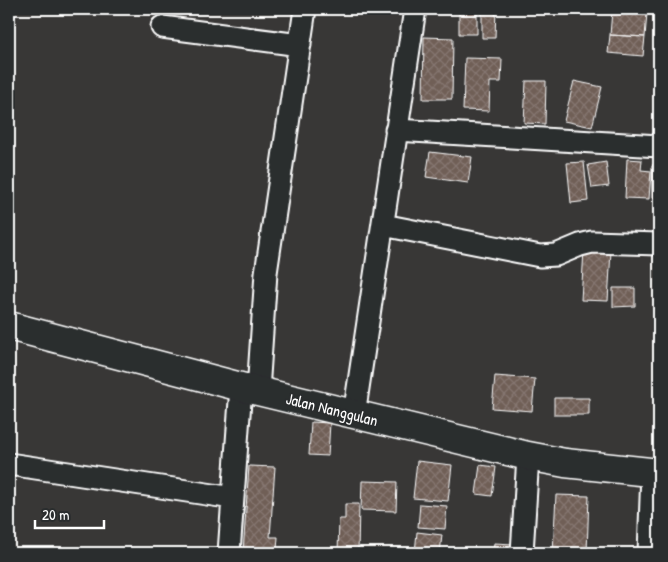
<svg xmlns="http://www.w3.org/2000/svg" width="668" height="562" font-family="'Patrick Hand',sans-serif">
<style>
.building{fill:url(#building-cross-hatch);stroke:#fff}
.lines{fill:none;stroke-linecap:round;stroke-linejoin:round}
.minor-casing{stroke:#fff;stroke-width:25}
.tertiary-casing{stroke:#fff;stroke-width:31}
.minor{stroke:#2a2d2e;stroke-width:21}
.tertiary{stroke:#2a2d2e;stroke-width:28}
.labels{text-anchor:middle;stroke-width:4;stroke-linejoin:round;paint-order:stroke}
.street-label{font-size:16px;fill:#fff;stroke:#2a2d2e}
</style>
<defs>
<pattern id="building-cross-hatch" width="8" height="8" patternUnits="userSpaceOnUse" patternTransform="scale(1.25)"><rect width="8" height="8" fill="#6f5e57"/><path d="M0 0l8 8M0 8l8-8" fill="none" stroke="#857670"/></pattern>
</defs>
<rect width="100%" height="100%" fill="#383736"/>
<filter id="ink" filterUnits="userSpaceOnUse"><feTurbulence type="fractalNoise" baseFrequency=".02" numOctaves="2"/><feDisplacementMap in="SourceGraphic" scale="10" xChannelSelector="R" yChannelSelector="G"/><feConvolveMatrix kernelMatrix="1 2 1 2 8 2 1 2 1" color-interpolation-filters="sRGB"/></filter>
<g filter="url(#ink)">
<!-- building -->
<path class="building" d="M459,9h18v25h-18z
M482,9h14l-1,29h-13z
M612,11l35,2 -2,24 -35,-2z
M610,35l35,2 -2,19 -35,-3z
M424,37l29,1 -1,61h-29z
M465,58l37,1 -1,23h-11l-1,29 -26,-1z
M526,81h20l-1,43 -21,-1z
M574,81l28,6 -10,40 -28,-6z
M430,152l42,5 -4,26 -42,-6z
M627,159l15,1 -1,10 10,1 -2,28 -24,-1z
M584,162l4,39 -17,2 -4,-40z
M606,162l3,24 -17,2 -4,-23z
M652,165h7v33h-7z
M584,250l27,1 -3,50 -27,-1z
M613,288h22v18l-22,1z
M495,376l40,3 -3,32 -40,-3z
M554,398h35v17h-35z
M311,422l19,1 -2,33 -19,-1z
M417,461l35,4 -4,36 -35,-3z
M480,465l16,2 -4,29 -16,-2z
M249,466l26,1 -5,70h8l-1,13 -23,-2v5h-11z
M362,481l35,1 -1,29 -35,-1z
M556,495l33,1 -2,57h-34z
M345,504h14l-1,49h-20l1,-34h6z
M420,504l27,2 -2,23 -27,-2z
M417,532l25,3 -2,18h-25z
M494,543l19,1 -1,9h-19z"/>
<g class="lines">
<!-- minor casing -->
<g class="minor-casing">
<path id="minor" d="M162,27l138,18
M396,130l263,16
M383,225l157,31 16,-1 24,-10 12,-3 67,2
M258,391l8,-118 39,-264
M354,415l61,-406
M9,464l224,34
M229,553l12,-166
M522,553l6,-97
M649,553l3,-81"/>
</g>
<!-- tertiary casing -->
<g class="tertiary-casing">
<path id="tertiary" d="M9,326l232,61 287,69 37,7 94,10"/>
</g>
<!-- minor -->
<use href="#minor" class="minor"/>
<!-- tertiary -->
<use href="#tertiary" class="tertiary"/>
</g>
</g>
<g class="labels">
<!-- street labels -->
<g class="street-label">
<text transform="translate(332 409) rotate(14)" y="6">Jalan Nanggulan</text>
</g>
</g>
<!-- margin -->
<rect width="668" height="562" fill="none" stroke="#2a2d2e" stroke-width="30"/>
<rect x="15" y="15" width="638" height="532" fill="none" stroke="#fff" stroke-width="2" filter="url(#ink)"/>
<!-- scale -->
<path d="M35 520v8h69v-8" fill="none" stroke="#ffffff" stroke-width="2.5"/>
<text x="42" y="520" font-size="15" fill="#ffffff" stroke="#2a2d2e" stroke-width="4" paint-order="stroke">20 m</text>
</svg>
